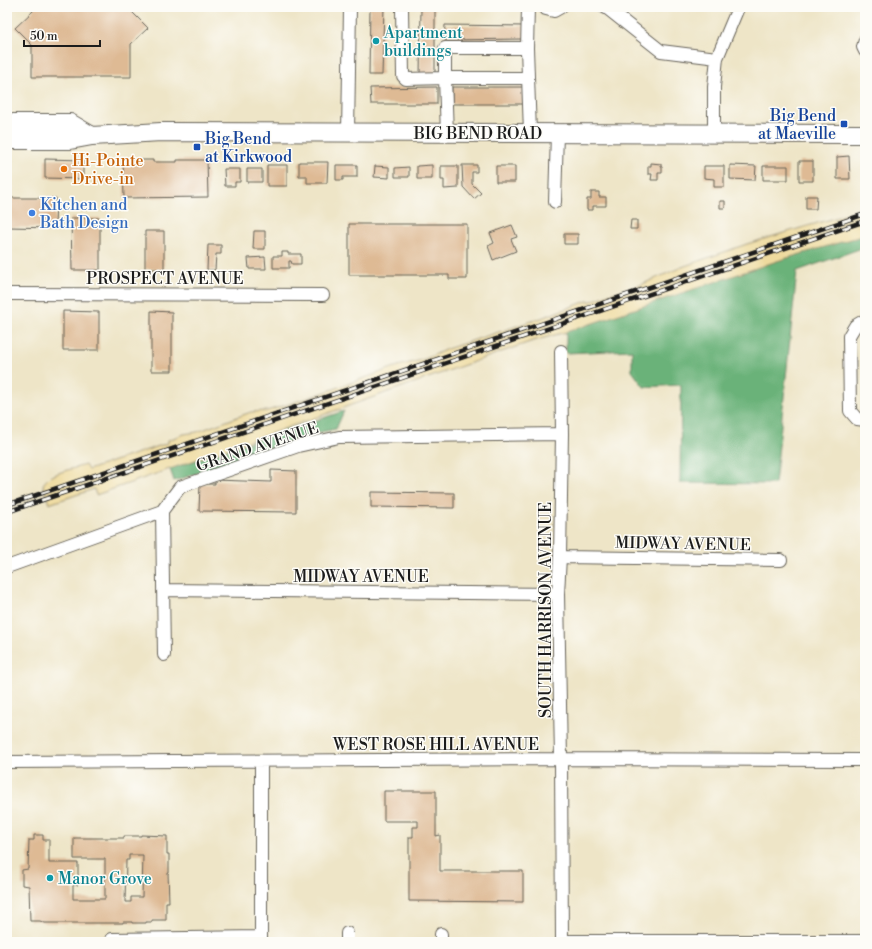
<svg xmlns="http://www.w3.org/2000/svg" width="872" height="949" font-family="'Libre Bodoni',serif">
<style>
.forest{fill:#6bb279;stroke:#44674a}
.sand{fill:#eeda9e;stroke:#857b5d}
.building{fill:#deba94;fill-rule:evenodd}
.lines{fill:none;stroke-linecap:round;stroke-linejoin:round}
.street-casing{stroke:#666258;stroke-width:14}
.primary-casing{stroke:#666258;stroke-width:20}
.street{stroke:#fff;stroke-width:12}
.primary{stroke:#fff;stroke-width:18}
.rail-casing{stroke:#1c1c1c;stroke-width:4.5}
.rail{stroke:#fdfcf7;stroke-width:3;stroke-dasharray:9;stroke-linecap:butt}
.culture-dot{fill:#0f9aa8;stroke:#fdfcf7;stroke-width:1.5}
.transit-dot{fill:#1a4fb4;stroke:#fdfcf7;stroke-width:1.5}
.food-dot{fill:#e8710a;stroke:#fdfcf7;stroke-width:1.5}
.shop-dot{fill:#3f7fe0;stroke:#fdfcf7;stroke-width:1.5}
.labels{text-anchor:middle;stroke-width:3;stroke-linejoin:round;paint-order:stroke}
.culture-label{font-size:16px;fill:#0d838f;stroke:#fdfcf7;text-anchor:start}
.transit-label{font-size:16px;fill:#164399;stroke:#fdfcf7;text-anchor:end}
.street-label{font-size:16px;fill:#1c1c1c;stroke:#fdfcf7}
.food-label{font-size:16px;fill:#c56008;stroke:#fdfcf7;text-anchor:start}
.shop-label{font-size:16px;fill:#366cbe;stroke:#fdfcf7;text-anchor:start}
</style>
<rect width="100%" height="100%" fill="#fdfcf7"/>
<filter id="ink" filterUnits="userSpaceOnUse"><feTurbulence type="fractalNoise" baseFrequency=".025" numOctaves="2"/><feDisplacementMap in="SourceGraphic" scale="8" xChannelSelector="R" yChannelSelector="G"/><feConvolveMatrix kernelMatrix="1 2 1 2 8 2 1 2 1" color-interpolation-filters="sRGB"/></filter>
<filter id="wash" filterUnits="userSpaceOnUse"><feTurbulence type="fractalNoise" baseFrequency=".012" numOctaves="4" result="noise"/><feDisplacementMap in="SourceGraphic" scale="16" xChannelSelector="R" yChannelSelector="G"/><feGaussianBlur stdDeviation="0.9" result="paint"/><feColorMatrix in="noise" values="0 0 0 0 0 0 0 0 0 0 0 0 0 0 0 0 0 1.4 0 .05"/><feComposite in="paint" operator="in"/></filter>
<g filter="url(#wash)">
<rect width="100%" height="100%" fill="#eee5c7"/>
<!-- forest -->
<path class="forest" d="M865,235v12l-68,24 -22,213 -95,-1 1,-98 -37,2 -12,-16v-21l-66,3v-21l211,-71z
M344,411l-8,18 -15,3 -147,49 -4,-12z"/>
<!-- sand -->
<path class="sand" d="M865,209v26l-88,26 -211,71 -36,10 -434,153 -2,-6 -45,15 -6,-19c5,-12 30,-16 42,-20l3,5 80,-27v-3l16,-6 13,-2 54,-20 16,-1 44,-14 87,-31 27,-7 22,-10 94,-31 46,-17h5l17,-7 29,-8 44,-19 65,-23z"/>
<g id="blocks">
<!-- building -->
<path class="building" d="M33,7h98v4l17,17 -17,16v33h-99v-32l-17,-17 18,-17z
M370,7h14l-2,68h-13z
M421,7h14v68l-15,1z
M445,25l80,1v13l-81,1z
M437,87v17h-66l-1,-16z
M452,87h71v17h-71z
M849,156l1,23h-13v-22z
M45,159l38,1v19l-38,-1z
M123,160h30v2h24v-2h30l1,37 -84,1z
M799,161h14v20h-14z
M299,162h29l-1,21h-20v-7h-8z
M651,163l10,1v3h1v6h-4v7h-7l1,-6h-4v-8h3z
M267,165h20v21h-20z
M336,165h21v12h-14v3h-7z
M432,165v14h-15v-13z
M462,165h15v7h-5v12l9,9 -7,6 -11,-12z
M730,165l26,1 -1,14 -25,-1z
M375,166l14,1v11l-15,-1z
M441,166h17v22l-14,1v-9h-3z
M496,166h19v16h-19z
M704,166h20v21h-10v-8l-10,-1z
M763,166h25v14h-25z
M409,167v10h-14v-9z
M224,169h16v13h-5v4h-10z
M247,169h15v13h-15z
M591,192h8v5h7v9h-13v4h-6v-11h4z
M806,196h11l-1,13h-10z
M8,198h48l-1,30 -47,-1z
M720,201h5v7h-5z
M71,218h29v52h-28z
M631,220h6v9h-7z
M349,224h118v55h-18v-4h-100z
M512,225l5,12 -6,2 5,12 -23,9 -5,-14 6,-3 -4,-10z
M145,231h19v38h-19z
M254,231h11v18h-12z
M564,234h14v10h-14z
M208,245h13v9h-5l-1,16h-8z
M282,252h6v2h13v10h-9l-1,-3h-2v7h-16v-12h9z
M265,257l1,12h-17l-1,-11z
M63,311l36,1v38h-36z
M151,311l21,1v59h-21z
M271,470l25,1v41l-97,-1 1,-27h15v-4l56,2z
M371,492l83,1v15l-83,-1z
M384,791h52v45l4,-1v36h83v31l-114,-1v-64h4v-10h5v-6h-34z
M34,835h9v5h6v23h29v22h-5v14h32v-40h-31v-21h50v-2h17v-1l26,1v18h2v19h-1l1,29h-3v18h-14v2h-6v1h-14v-1h-9v1h-78l-5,-2h-10l-1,-35 -7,-1v-15l6,-1 1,-29h5zM129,855h14l-1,42h-11v5h-6l1,-42h3z
M16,940h27v2h-27z"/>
</g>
</g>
<g filter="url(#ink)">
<use href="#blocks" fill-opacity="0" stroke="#666258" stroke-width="1"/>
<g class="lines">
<!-- street casing -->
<g class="street-casing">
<path id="street" d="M402,7l1,69 3,3 39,-1 2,56
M528,7l-1,41 3,85
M545,7l1,2 8,2 7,-4
M604,7l4,2 53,42 56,7
M865,40l-2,7 2,4
M527,48h-82v30h83
M348,133l2,-126
M714,133v-46l3,-29 21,-50
M555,202l2,-69
M7,294l316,1
M865,320l-10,6 -6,10 1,75 7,8 8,1
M561,351l1,83 -2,123 -2,37 3,165 1,183
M162,511l2,144
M560,557l221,3
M7,567l155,-56 18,-24 118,-41 41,-9 223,-3
M163,590l395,4
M7,762l554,-3 304,1
M347,933v9
M441,934v8
M112,939l149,-2
M562,941h303
M261,942v-181"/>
</g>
<!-- primary casing -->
<g class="primary-casing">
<path id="primary" d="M7,123h63l22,13
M7,140h63l22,-4 69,-4 704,2"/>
</g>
<!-- street -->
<use href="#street" class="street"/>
<!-- primary -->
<use href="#primary" class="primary"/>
<!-- rail casing -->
<g class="rail-casing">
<path id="rail" d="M7,505l858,-291
M7,512l858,-291"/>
</g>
<!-- rail -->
<use href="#rail" class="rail"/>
</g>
</g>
<!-- markers -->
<g class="culture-dot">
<circle cx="376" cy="41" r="4"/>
<circle cx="50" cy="878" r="4"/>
</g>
<g class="transit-dot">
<rect x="840" y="120" width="8" height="8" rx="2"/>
<rect x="193" y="143" width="8" height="8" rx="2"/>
</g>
<circle class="food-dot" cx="64" cy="169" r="4"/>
<circle class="shop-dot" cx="32" cy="213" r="4"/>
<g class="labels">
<!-- culture labels -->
<g class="culture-label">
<text x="384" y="38">Apartment<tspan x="384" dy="18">buildings</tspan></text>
<text x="58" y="884">Manor Grove</text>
</g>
<!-- transit labels -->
<g class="transit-label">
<text x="836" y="121">Big Bend<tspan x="836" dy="18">at Maeville</tspan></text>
<text x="205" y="144" text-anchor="start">Big Bend<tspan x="205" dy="18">at Kirkwood</tspan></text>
</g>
<!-- street labels -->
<g class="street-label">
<text x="478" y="139">BIG BEND ROAD</text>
<text x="165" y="284">PROSPECT AVENUE</text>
<text transform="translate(257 446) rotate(-18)" y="6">GRAND AVENUE</text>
<text transform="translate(683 543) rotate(1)" y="6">MIDWAY AVENUE</text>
<text x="361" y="582">MIDWAY AVENUE</text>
<text transform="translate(545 610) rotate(-90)" y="6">SOUTH HARRISON AVENUE</text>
<text x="436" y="750">WEST ROSE HILL AVENUE</text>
</g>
<!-- food labels -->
<g class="food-label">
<text x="72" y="166">Hi-Pointe<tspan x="72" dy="18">Drive-in</tspan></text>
</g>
<!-- shop labels -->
<g class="shop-label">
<text x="40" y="210">Kitchen and<tspan x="40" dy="18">Bath Design</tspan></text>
</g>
</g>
<!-- margin -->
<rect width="872" height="949" fill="none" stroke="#fdfcf7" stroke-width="24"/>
<!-- scale -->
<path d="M24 40v6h76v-6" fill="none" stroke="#1c1c1c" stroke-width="2"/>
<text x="30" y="40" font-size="12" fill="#1c1c1c" stroke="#fdfcf7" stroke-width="3" paint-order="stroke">50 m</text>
</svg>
